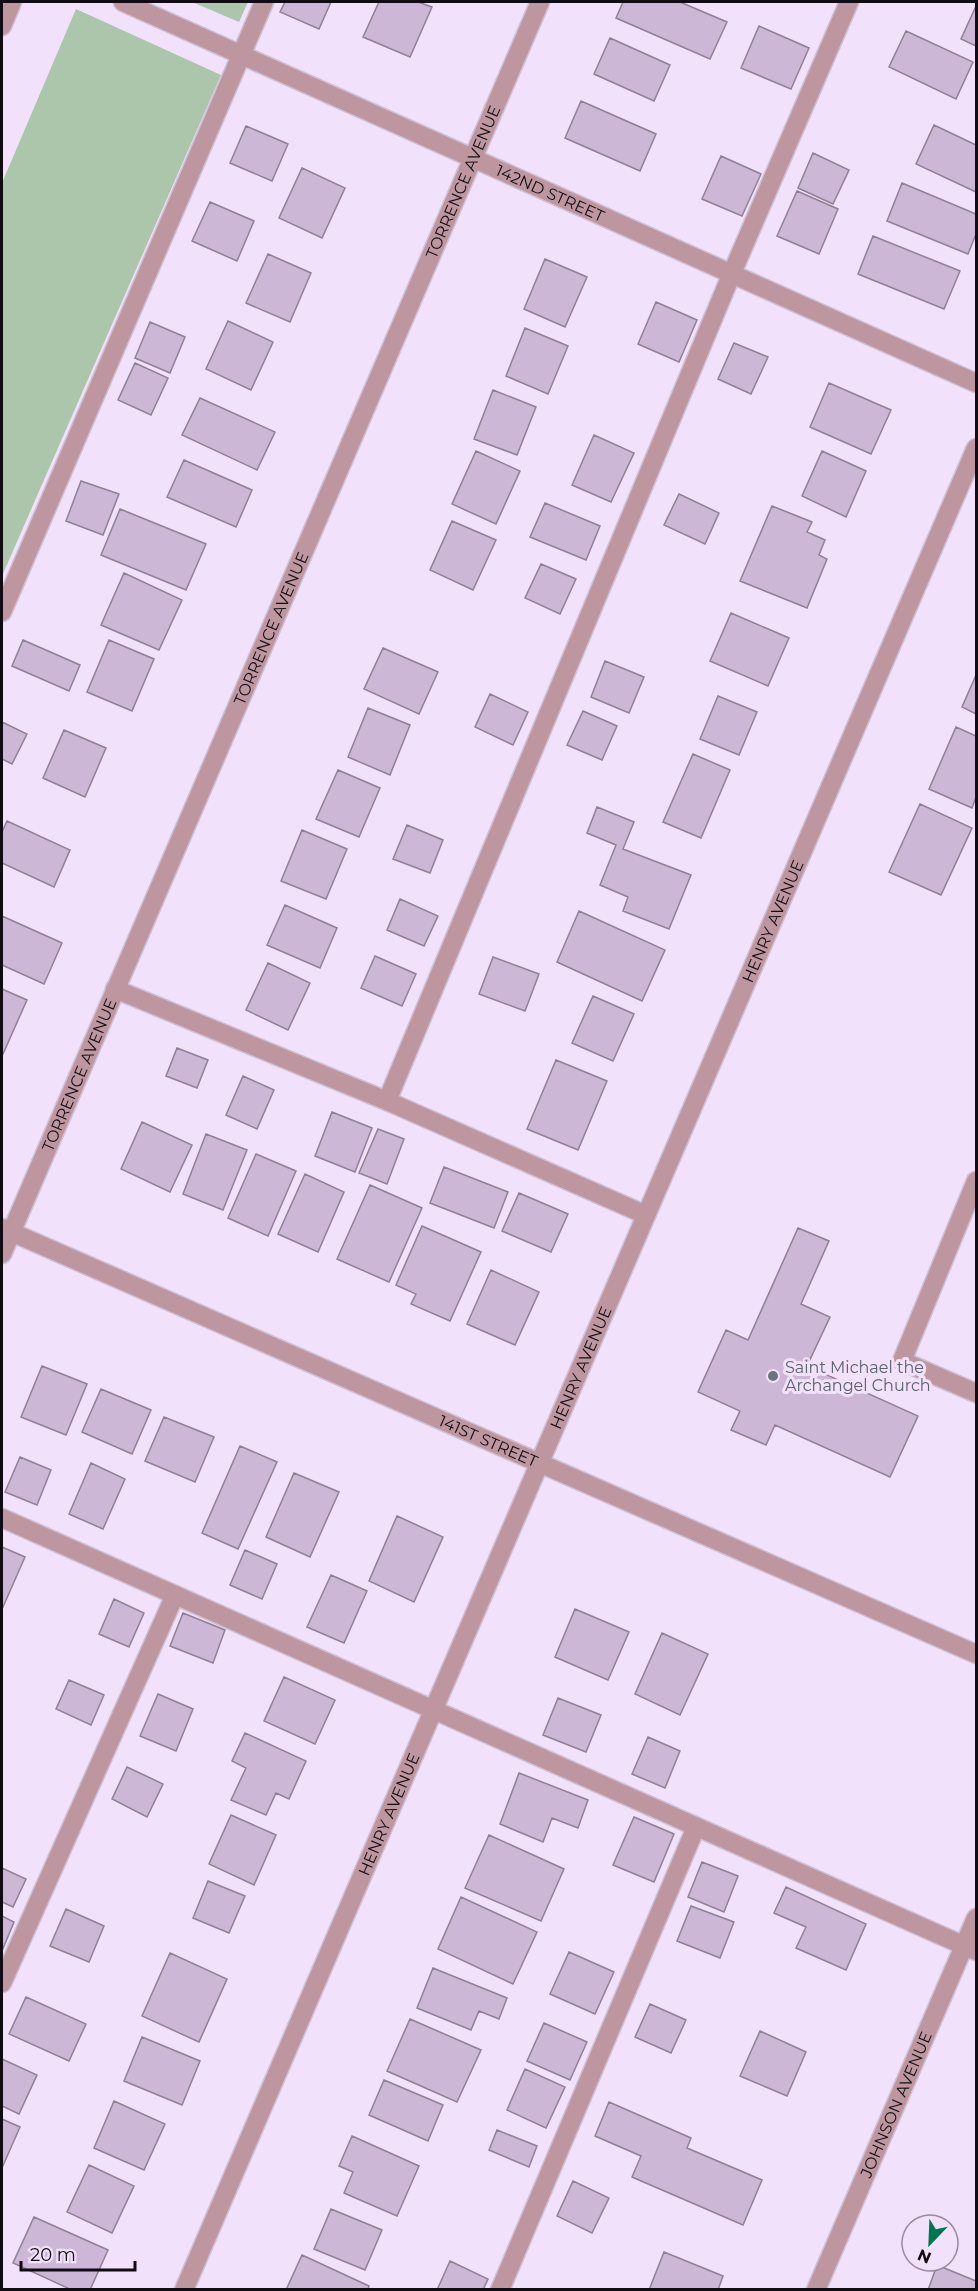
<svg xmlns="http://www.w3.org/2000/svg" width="978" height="2291" font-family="Montserrat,sans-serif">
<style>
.green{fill:#abc6ab}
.building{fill:#cdb7d7;stroke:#8f8096;stroke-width:1.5}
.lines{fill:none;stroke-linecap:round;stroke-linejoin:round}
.minor-casing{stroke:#cebfd5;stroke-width:21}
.minor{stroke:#be969f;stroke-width:18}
.worship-dot{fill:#6b7280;stroke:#f2e1fa;stroke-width:2}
.labels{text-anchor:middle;stroke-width:6;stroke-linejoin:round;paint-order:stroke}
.street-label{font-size:16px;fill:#110b13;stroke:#f2e1fa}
.worship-label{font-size:16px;fill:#5b616d;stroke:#f2e1fa;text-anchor:start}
</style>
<rect width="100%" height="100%" fill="#f2e1fa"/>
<!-- green -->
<path class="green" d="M192,2h56l-9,20z
M76,9l145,66 -219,501v-393z"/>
<!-- building -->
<path class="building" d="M285,2h46l-12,27 -39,-17z
M379,2h39l14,5 -22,50 -47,-20z
M623,2h57l47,20 -17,37 -94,-41z
M976,6v40l-15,-7z
M759,26l50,22 -18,41 -50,-21z
M906,31l67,31 -17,37 -67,-32z
M610,38l60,27 -16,36 -60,-27z
M581,101l75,33 -16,37 -75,-33z
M934,125l42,20v47l-60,-28z
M246,126l42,18 -16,37 -42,-18z
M813,153l36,17 -16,34 -35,-16z
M721,156l40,18 -19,42 -40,-17z
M302,168l43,20 -23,50 -43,-20z
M902,183l74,31v20l-8,20 -81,-33z
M797,191l41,18 -19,45 -42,-18z
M210,202l44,19 -17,40 -45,-20z
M873,236l87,35 -16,38 -86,-35z
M268,254l43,19 -21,49 -44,-19z
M545,259l42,18 -22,50 -41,-18z
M656,302l41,18 -18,42 -41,-18z
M228,321l45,21 -22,48 -45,-21z
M150,322l35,15 -15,36 -35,-15z
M525,328l43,18 -20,48 -42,-18z
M734,343l34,14 -17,37 -33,-15z
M135,363l33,15 -17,37 -33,-15z
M829,383l62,27 -20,44 -61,-27z
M493,390l43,17 -19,48 -43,-16z
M200,398l75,34 -18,38 -75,-35z
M594,435l40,18 -23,49 -39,-17z
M476,451l44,20 -24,53 -44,-20z
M822,451l44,20 -20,46 -44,-21z
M184,460l68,30 -16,37 -69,-30z
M81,481l38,13 -16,41 -37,-14z
M679,494l40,19 -14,31 -41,-19z
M545,503l55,23 -14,34 -56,-23z
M772,506l40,16 -5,10 18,8 -6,15 8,4 -20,49 -67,-27z
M120,509l86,35 -20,46 -85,-35z
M452,521l44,19 -23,50 -43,-20z
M541,564l35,15 -16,35 -35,-16z
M124,573l58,27 -23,50 -58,-25z
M731,613l58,25 -21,48 -58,-25z
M23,640l57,25 -11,26 -57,-25z
M109,640l45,19 -22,52 -45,-19z
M383,648l55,24 -19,42 -55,-25z
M605,661l39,16 -15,36 -38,-16z
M976,675v39l-14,-7z
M490,694l38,18 -15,33 -38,-18z
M718,696l39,16 -18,43 -39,-16z
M368,708l42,17 -20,50 -42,-18z
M583,711l34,15 -15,34 -35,-15z
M2,722l25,12 -15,30 -10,-5z
M956,727l20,9v61l-4,11 -43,-19z
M64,730l42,18 -21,49 -42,-19z
M693,754l37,16 -29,68 -38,-16z
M338,770l42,18 -21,49 -43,-18z
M920,804l52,24 -31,67 -52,-23z
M597,807l37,15 -11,27 68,26 -22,54 -46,-18 5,-14 -28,-12 16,-40 -29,-12z
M7,821l63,29 -16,37 -52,-24v-31z
M407,825l36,15 -13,33 -37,-14z
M302,830l45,19 -21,50 -45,-18z
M400,899l38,17 -14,30 -37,-16z
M285,905l52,23 -17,40 -53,-23z
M579,911l86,39 -23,51 -85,-39z
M2,916l60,27 -18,41 -42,-19z
M375,956l41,18 -14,32 -41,-18z
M493,957l46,17 -14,37 -46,-17z
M268,963l42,20 -22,47 -42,-20z
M2,989l25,11 -24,54h-1z
M593,996l41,18 -21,47 -41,-18z
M177,1048l31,12 -11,28 -31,-12z
M556,1060l51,21 -29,69 -51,-21z
M243,1076l31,14 -17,39 -31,-14z
M332,1112l40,16 -17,44 -40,-16z
M142,1122l50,23 -22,47 -49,-23z
M378,1129l26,10 -17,45 -28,-11z
M206,1134l41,16 -24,60 -40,-16z
M256,1154l40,17 -28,65 -40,-18z
M444,1167l64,25 -14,36 -64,-25z
M305,1174l39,18 -26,60 -40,-18z
M370,1185l52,23 -33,74 -52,-23z
M519,1193l49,21 -17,38 -49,-21z
M422,1226l59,26 -31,69 -39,-17 5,-10 -20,-9z
M798,1228l31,13 -28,63 29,13 -23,49 111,50 -28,61 -115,-52 -9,20 -35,-15 9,-19 -42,-19 28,-62 22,10z
M491,1270l48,22 -24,53 -48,-21z
M42,1366l45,18 -21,51 -45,-18z
M101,1389l50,21 -19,44 -50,-22z
M164,1417l50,20 -19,45 -50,-21z
M240,1446l37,16 -39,87 -36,-16z
M20,1457l31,13 -14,35 -32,-13z
M91,1463l34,16 -22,50 -34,-15z
M294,1473l45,19 -29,65 -44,-20z
M397,1516l46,21 -29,65 -45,-21z
M2,1547l23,10 -22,50 -1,-1z
M245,1550l32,14 -15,35 -32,-14z
M331,1575l36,16 -23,52 -37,-16z
M114,1599l30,14 -15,34 -30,-13z
M575,1609l54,23 -21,48 -53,-23z
M183,1613l42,17 -12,33 -43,-17z
M662,1633l46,21 -28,61 -45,-21z
M284,1677l51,23 -20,44 -51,-23z
M69,1680l35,15 -13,30 -35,-16z
M158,1694l35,15 -17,42 -36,-15z
M558,1698l43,17 -15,37 -43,-17z
M245,1733l61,28 -17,38 -13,-6 -10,22 -35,-15 15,-32 -14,-7z
M648,1737l32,14 -15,37 -33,-14z
M127,1767l36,17 -16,33 -35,-18z
M519,1773l69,27 -10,28 -26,-10 -9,24 -43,-18z
M231,1815l45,20 -22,50 -45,-21z
M634,1817l40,17 -20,48 -41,-17z
M489,1835l75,34 -23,52 -76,-33z
M702,1862l36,14 -14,36 -36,-15z
M2,1868l24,11 -13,28 -11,-5z
M208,1881l37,15 -16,37 -36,-15z
M786,1887l80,37 -20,46 -50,-22 10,-21 -32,-14z
M461,1897l76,35 -24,52 -75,-35z
M691,1906l43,16 -14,36 -43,-17z
M66,1909l38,17 -15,36 -39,-16z
M2,1916l12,6 -12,29z
M569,1952l45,20 -19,42 -45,-20z
M170,1953l57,26 -28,63 -57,-26z
M433,1968l74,30 -8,21 -20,-8 -8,19 -54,-22z
M26,1997l60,27 -17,37 -60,-27z
M650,2004l36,16 -15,33 -36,-16z
M410,2019l71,31 -24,52 -70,-31z
M544,2023l43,19 -17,38 -43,-19z
M760,2031l46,21 -19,44 -47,-20z
M142,2037l58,24 -18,44 -58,-24z
M2,2059l35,16 -18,39 -17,-8z
M525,2069l40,18 -19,41 -39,-18z
M384,2080l59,25 -15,36 -59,-26z
M114,2101l51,23 -21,46 -50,-22z
M609,2102l82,36 -4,10 75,32 -19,45 -111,-48 9,-21 -46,-20z
M2,2119l18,8 -18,41z
M497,2130l40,16 -8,21 -40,-17z
M352,2136l67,30 -22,50 -53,-23 9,-21 -14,-6z
M89,2165l45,21 -22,47 -45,-21z
M573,2181l36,17 -17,35 -35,-17z
M331,2209l51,21 -17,40 -51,-21z
M34,2217l74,33 -18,40h-18l-59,-27z
M664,2252l59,24 -5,14h-69z
M302,2255l67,31 -1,4h-82z
M450,2261l38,18 -5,11h-46z
M937,2265l39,16v9h-48z"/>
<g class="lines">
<!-- minor casing -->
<g class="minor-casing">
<g id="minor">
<path id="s1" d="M123,2l853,381"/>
<path d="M2,26l10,-24"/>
<path d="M2,612l262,-610"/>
<path d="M115,989l272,112 259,114"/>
<path d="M387,1101l345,-828 117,-271"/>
<path d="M976,1181l-74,180 74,32"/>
<path id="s2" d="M2,1228l974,426"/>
<path id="s3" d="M2,1254l538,-1252"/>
<path d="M2,1518l974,433"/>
<path d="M2,1983l173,-388"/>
<path id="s4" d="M184,2290l792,-1842"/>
<path d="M500,2290l196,-463"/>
<path id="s5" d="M816,2290l160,-372"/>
</g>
</g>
<!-- minor -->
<use href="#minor" class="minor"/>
</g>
<!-- markers -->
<circle class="worship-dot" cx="773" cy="1376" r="6"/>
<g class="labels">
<!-- street labels -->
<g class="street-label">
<text dy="6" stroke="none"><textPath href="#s3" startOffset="1167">TORRENCE AVENUE</textPath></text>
<text dy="6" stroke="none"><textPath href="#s1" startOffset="468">142ND STREET</textPath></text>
<text dy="6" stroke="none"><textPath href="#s3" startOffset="681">TORRENCE AVENUE</textPath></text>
<text dy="6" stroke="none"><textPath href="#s4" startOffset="1490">HENRY AVENUE</textPath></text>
<text dy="6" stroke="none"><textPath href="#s3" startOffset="195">TORRENCE AVENUE</textPath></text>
<text dy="6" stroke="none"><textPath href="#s4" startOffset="1004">HENRY AVENUE</textPath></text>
<text dy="6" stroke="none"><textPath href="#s2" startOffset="531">141ST STREET</textPath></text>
<text dy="6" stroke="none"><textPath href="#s4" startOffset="518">HENRY AVENUE</textPath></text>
<text dy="6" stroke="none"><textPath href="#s5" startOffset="202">JOHNSON AVENUE</textPath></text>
</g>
<!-- worship labels -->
<g class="worship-label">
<text x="785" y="1373">Saint Michael the<tspan x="785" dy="18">Archangel Church</tspan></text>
</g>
</g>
<!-- border -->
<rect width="978" height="2291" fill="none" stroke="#110b13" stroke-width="6"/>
<!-- north arrow -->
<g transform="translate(930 2243) rotate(203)"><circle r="28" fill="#f2e1fa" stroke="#988b9e" stroke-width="1.5"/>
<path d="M0-4.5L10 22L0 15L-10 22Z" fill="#007551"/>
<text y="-9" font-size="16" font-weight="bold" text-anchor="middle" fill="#110b13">N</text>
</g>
<!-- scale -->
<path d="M21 2261v9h114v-9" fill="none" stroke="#110b13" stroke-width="3"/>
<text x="30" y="2261" font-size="18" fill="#110b13" stroke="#f2e1fa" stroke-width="4.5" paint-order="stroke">20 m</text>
</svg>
